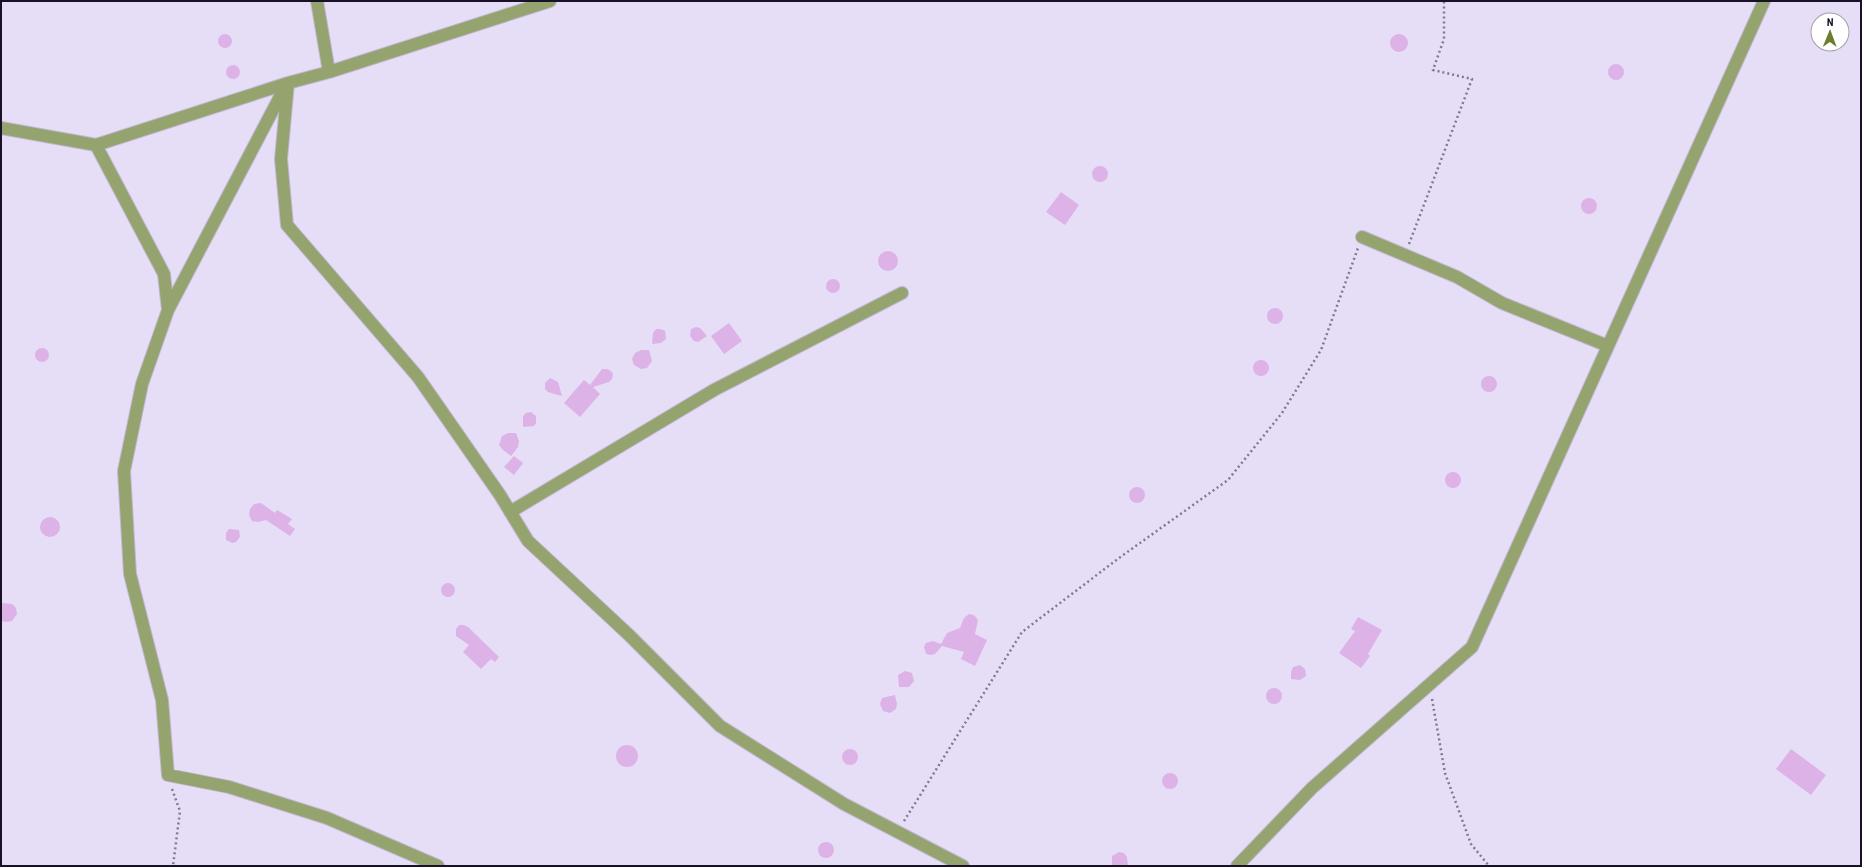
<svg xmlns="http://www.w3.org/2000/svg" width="1862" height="867" font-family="'Roboto Condensed',sans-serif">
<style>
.building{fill:#ddb2e6}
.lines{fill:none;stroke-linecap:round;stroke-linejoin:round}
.minor-casing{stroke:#c1b9d2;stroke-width:14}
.path{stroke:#817990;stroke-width:2.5;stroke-dasharray:2 3;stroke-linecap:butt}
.minor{stroke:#95a36f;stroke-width:12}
</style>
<rect width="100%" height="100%" fill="#e6def7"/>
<!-- building -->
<path class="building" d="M1390 43a9 9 0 1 1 18 0a9 9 0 1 1-18 0Z
M218 41a7 7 0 1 1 14 0a7 7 0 1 1-14 0Z
M1608 72a8 8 0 1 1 16 0a8 8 0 1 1-16 0Z
M226 72a7 7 0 1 1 14 0a7 7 0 1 1-14 0Z
M1092 174a8 8 0 1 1 16 0a8 8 0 1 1-16 0Z
M1061,192l18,13 -14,20 -19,-13z
M1581 206a8 8 0 1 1 16 0a8 8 0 1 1-16 0Z
M878 261a10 10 0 1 1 20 0a10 10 0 1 1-20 0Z
M826 286a7 7 0 1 1 14 0a7 7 0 1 1-14 0Z
M1267 316a8 8 0 1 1 16 0a8 8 0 1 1-16 0Z
M729,323l13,18 -18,13 -13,-18z
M696,327l4,1 7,8 -9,6 -4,-1 -4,-5 1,-7z
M656,329h5l4,2 1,8 -5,4 -9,1 1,-11z
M35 355a7 7 0 1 1 14 0a7 7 0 1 1-14 0Z
M641,350h8l3,11 -5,7 -6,1 -7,-4 -2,-6 3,-6z
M1253 368a8 8 0 1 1 16 0a8 8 0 1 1-16 0Z
M602,369h5l4,2 2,3 -1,5 -3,3 -16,5 7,7 -20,23 -16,-14 20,-23 6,5z
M1481 384a8 8 0 1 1 16 0a8 8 0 1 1-16 0Z
M550,378l8,4 4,14 -14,-4 -3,-3v-6z
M531,412l5,4v7l-2,3 -11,1v-11l3,-3z
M508,433h8l3,8 -1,6 -7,9 -8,-6 -4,-5 3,-9z
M514,456l9,7 -9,12 -10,-8z
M1445 480a8 8 0 1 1 16 0a8 8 0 1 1-16 0Z
M1129 495a8 8 0 1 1 16 0a8 8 0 1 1-16 0Z
M261,503l14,10 2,-3 15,9 -4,5 7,5 -5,7 -24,-16 -8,2 -6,-1 -3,-6 1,-6 4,-5z
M40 527a10 10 0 1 1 20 0a10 10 0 1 1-20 0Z
M229,529l10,1 1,7 -4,5 -4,1 -6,-3v-7z
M441 590a7 7 0 1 1 14 0a7 7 0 1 1-14 0Z
M1,603l11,1 4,4 1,6 -5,7 -6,1 -5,-1z
M969,614l5,1 4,5 -3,14 12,6 -12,26 -14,-7 3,-7 -22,-6 -7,8 -4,1 -5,-1 -2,-7 2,-4 7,-2 8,3 6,-11 13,-5 4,-10z
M1358,617l24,13 -14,24 2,2 -9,12 -22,-15 16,-22 -4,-2z
M459,625h5l4,2 31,30 -4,5 -4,-3 -10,10 -18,-17 6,-7 -13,-9v-7z
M1300,665l5,4 1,7 -6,4 -9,-1v-7l2,-5z
M905,671l7,2 2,8 -5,6h-10l-1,-12z
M1266 696a8 8 0 1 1 16 0a8 8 0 1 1-16 0Z
M895,695l2,9 -1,5 -6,4 -7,-2 -3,-7 2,-6z
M616 756a11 11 0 1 1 22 0a11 11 0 1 1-22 0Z
M842 757a8 8 0 1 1 16 0a8 8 0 1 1-16 0Z
M1791,749l35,26 -15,20 -35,-26z
M1162 781a8 8 0 1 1 16 0a8 8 0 1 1-16 0Z
M818 850a8 8 0 1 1 16 0a8 8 0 1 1-16 0Z
M1119,852l5,1 3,4 1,9h-16v-10z"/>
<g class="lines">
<!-- minor casing -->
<g class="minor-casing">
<path id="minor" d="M317,1l12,71
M288,83l-7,76 6,66 131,152 82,118 28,46 101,94 91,91 124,78 119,62
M1,128l95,17 192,-62 41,-11 221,-71
M96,145l68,129 4,36 -26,74 -18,87 6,103 32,126 6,75 61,12 98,31 111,48
M1362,237l95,40 45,26 106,43
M168,310l116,-221
M510,512l204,-122 188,-97
M1237,866l75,-78 160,-141 292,-646"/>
</g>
<!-- path -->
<path class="path" d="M1409,244l63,-165 -39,-9 11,-31v-38
M1432,699l13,74 26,71 18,22
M172,789l8,22 -7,55
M904,821l118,-189 97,-74 109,-78 54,-67 39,-63 37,-102"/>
<!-- minor -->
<use href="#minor" class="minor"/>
</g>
<!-- border -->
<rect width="1862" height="867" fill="none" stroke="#191127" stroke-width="4"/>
<!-- north arrow -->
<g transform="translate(1830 32) rotate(1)"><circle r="19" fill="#ffffff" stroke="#a3a0a9"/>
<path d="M0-3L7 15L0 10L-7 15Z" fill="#6c7d2c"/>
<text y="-6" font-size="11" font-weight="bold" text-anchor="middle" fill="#191127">N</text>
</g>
</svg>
